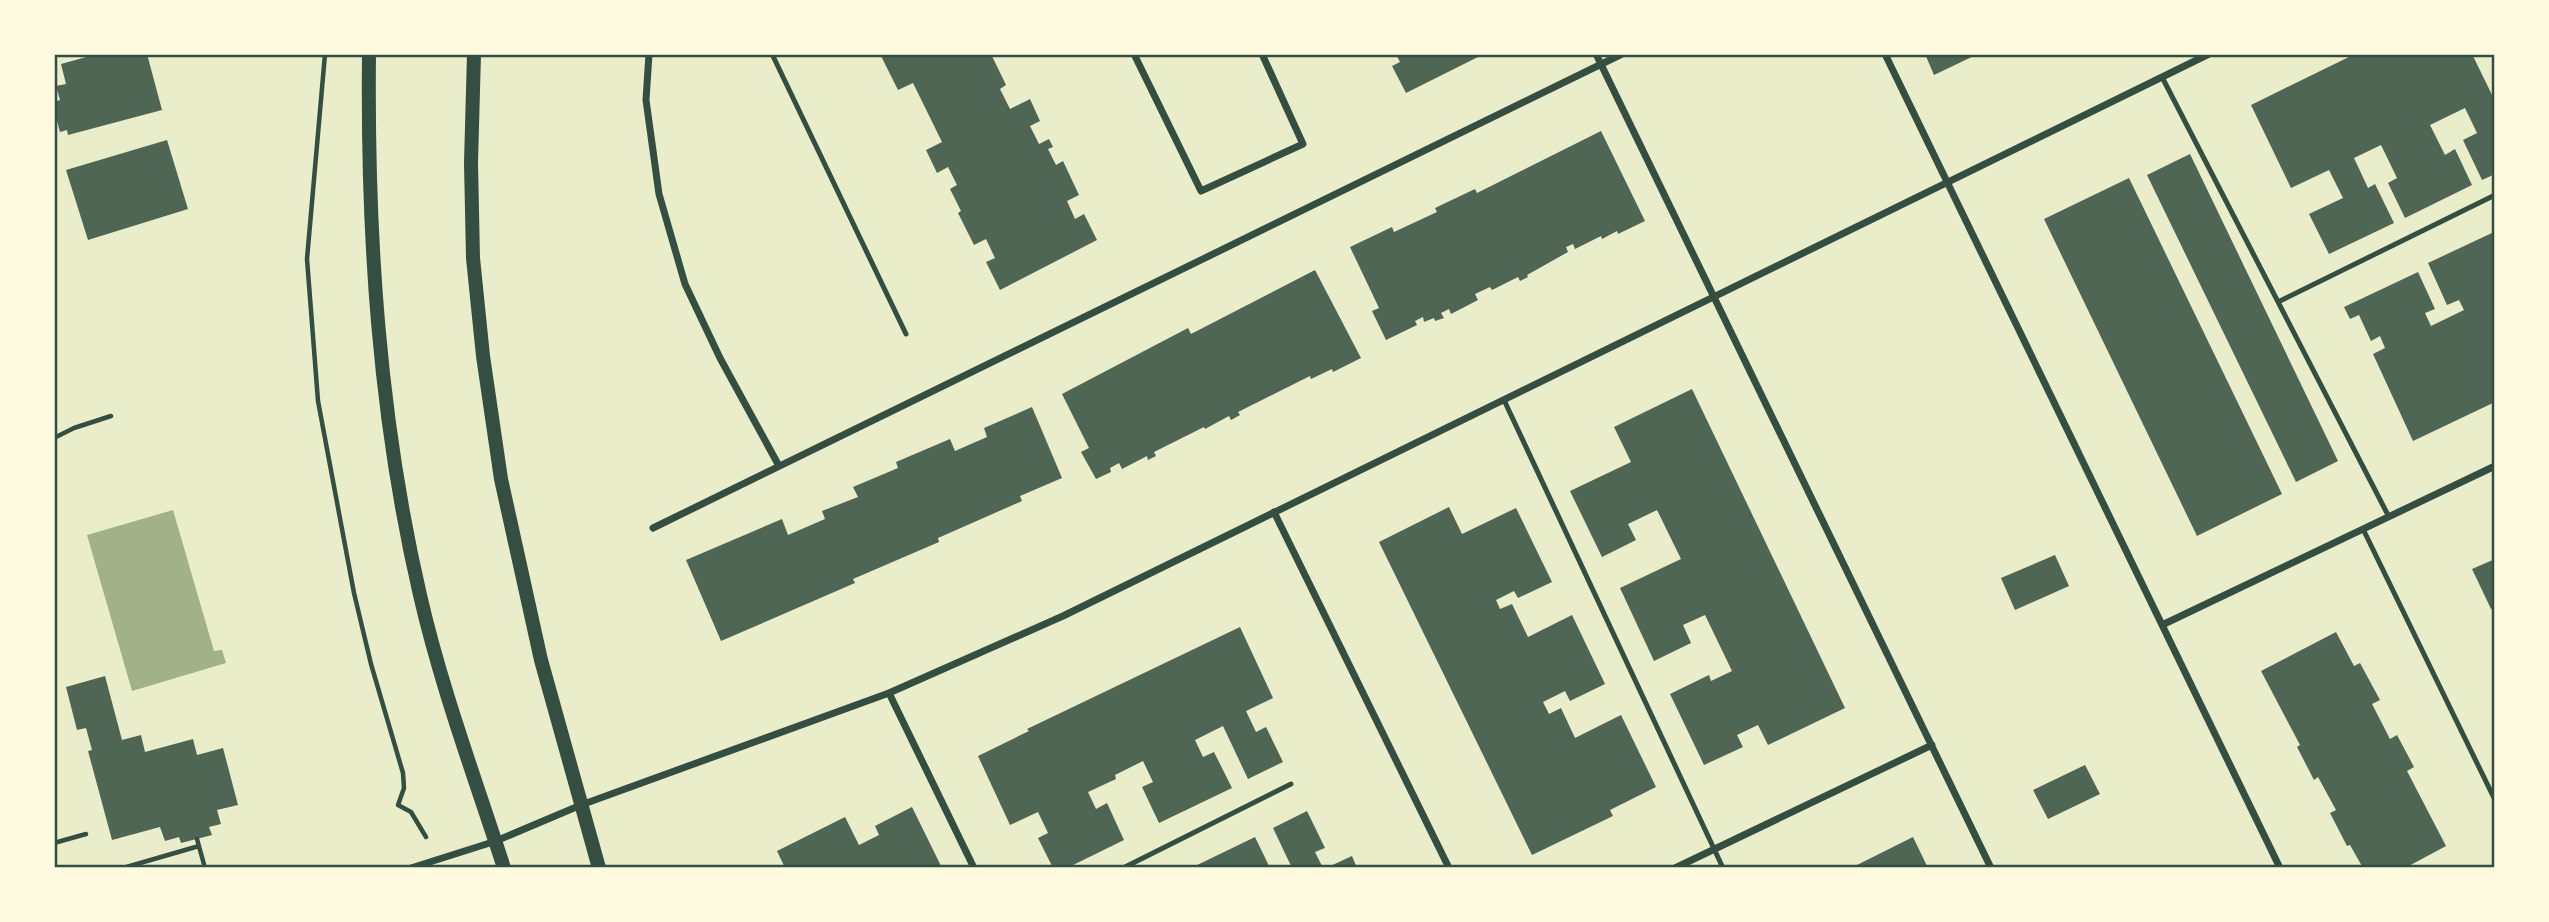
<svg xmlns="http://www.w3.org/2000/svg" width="2549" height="922" font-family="'Fira Sans',sans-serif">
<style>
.water{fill:#a3b18a}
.building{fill:#4f6655}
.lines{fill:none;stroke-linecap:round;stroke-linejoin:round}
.path{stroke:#344e41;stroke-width:4.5}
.service{stroke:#344e41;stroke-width:5}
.minor{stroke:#344e41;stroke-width:7}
.secondary{stroke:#344e41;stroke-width:14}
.neatline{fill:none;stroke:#344e41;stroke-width:2.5}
</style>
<rect width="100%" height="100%" fill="#e9edc9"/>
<!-- water -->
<path class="water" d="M173,510l41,141 8,-1 4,13 -94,28 -45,-156z"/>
<!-- building -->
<path class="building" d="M97,54h50l15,56 -94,25 -1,-5 -7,2 -6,-22v-8l6,-2 -4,-14 10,-2 -5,-20z
M880,54h111l15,31 -6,4 10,20 20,-10 10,22 -10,5 9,18 10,-5 4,8 -5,2 8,16 7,-4 16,34 -12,6 8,18 9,-5 13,26 -97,50 -14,-28 9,-4 -9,-19 -12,6 -16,-32 3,-2 -11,-22 7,-4 -9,-18 -11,6 -11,-23 16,-8 -29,-59 -15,7z
M1396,54h88l-78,39 -14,-27 8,-4z
M1925,54h53l-44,21z
M2355,54h117l23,47v73l-13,6 -19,-40 14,-7 -12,-25 -35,17 15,30 10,-6 17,36 -67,33 -17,-35 9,-5 -16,-33 -27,13 14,30 7,-4 19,39 -65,31 -20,-40 34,-16 -14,-28 -38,18 -40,-83z
M1601,131l44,90 -27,13 -1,-3 -15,8 -1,-3 -26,13 -2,-5 -7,3 2,5 -41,23 1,2 -8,4 -2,-4 -26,13 -2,-3 -15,7 3,6 -27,14 -2,-5 -8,4 3,5 -9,3 -1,-3 -10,4 -1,-5 -8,4 2,4 -31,15 -14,-29 7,-3 -29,-61 42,-20 2,5 43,-20 -2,-4 40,-19 2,4z
M167,140l21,69 -100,31 -22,-70z
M2190,154l148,307 -42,21 -149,-307z
M2129,178l153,316 -85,42 -153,-317z
M2494,232l1,170 -82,39 -40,-87 12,-6 -5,-12 -9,5 -12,-26 -9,4 -6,-12 74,-35 17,37 -10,4 6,13 33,-16 -5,-10 -12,5 -19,-42z
M1315,270l46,88 -28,14 -1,-3 -21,10 -1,-3 -72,36 2,3 -9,5 -2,-4 -24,13 -1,-2 -50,25 2,4 -8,4 -1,-4 -25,13 -3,-6 -9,5 1,4 -15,7 -15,-27 8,-4 -27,-54 126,-66 3,6z
M1692,389l153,319 -77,37 -10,-20 -21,10 6,12 -39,18 -34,-71 39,-19 2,6 21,-10 -27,-56 -22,10 8,18 -37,18 -34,-73 61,-29 -24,-49 -29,14 8,16 -34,17 -32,-66 61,-29 -17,-35z
M1032,407l30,71 -42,18 2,5 -84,37 1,4 -86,37 2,4 -134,58 -35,-81 96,-41 6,16 37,-16 -3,-8 36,-14 -5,-10 45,-19 -2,-6 54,-23 5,12 32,-14 -3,-9z
M1449,507l13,27 54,-26 36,74 -34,16 -4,-7 -18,9 4,9 12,-5 16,33 44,-22 33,69 -35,17 -5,-10 -22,11 6,12 12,-6 14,30 46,-23 35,72 -46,23 3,6 -81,39 -153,-313z
M2055,555l14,31 -54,24 -14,-32z
M2495,559v48l-4,2 -19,-40z
M1240,627l33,71 -27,13 10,21 10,-5 17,35 -35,17 -25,-53 -28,14 8,17 11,-5 18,36 -73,35 -17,-36 11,-5 -10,-21 -28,14 1,4 -28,13 8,17 11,-6 17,37 -57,28h-14l-15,-30 10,-5 -10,-21 -28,13 -32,-69 51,-25 -2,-2z
M2336,632l18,34 6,-3 20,37 -8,4 18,35 7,-4 17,32 -7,4 39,75 -41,22h-42l-13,-23 -3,1 -17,-33 6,-3 -18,-33 -4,3 -17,-33 3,-2 -39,-74z
M105,676l17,64 19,-5 4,17 48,-13 4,16 26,-7 15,57 -21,5 4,14 -12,3 3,8 -31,8 -2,-6 -14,4 -5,-14 -48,13 -24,-89 4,-1 -6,-22 -9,2 -11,-43z
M2085,765l15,29 -52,25 -15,-29z
M912,807l30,61h-157l-8,-17 68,-34 14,28 20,-10 -4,-9z
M1307,811l18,37 -10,4 8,16h-31l-19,-40z
M1255,837l15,31h-79z
M1913,837l15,31h-77z
M1352,856l5,12h-31z"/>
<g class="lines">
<!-- path -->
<path class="path" d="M325,54l-18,205 11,142 36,192 17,71 32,109 1,15 -6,17 13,7 15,25
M54,438l20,-10 37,-12
M197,839l8,29
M54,843l32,-9
M123,868l76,-22"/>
<!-- service -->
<path class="service" d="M772,54l134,280
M2162,77l227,440
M2278,302l217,-107
M1504,400l219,468
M2363,529l132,271
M1123,868l168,-84"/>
<!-- minor -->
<path class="minor" d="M649,54l-3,46 13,94 26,90 35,74 59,108
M1134,54l67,137 102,-47 -41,-90
M1596,54l395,814
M1885,54l395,814
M1274,512l175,356
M653,528l969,-474
M2162,625l333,-159
M889,693l85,175
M411,868l85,-27 85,-36 308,-112 174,-77 1146,-562
M1675,868l257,-123"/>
<!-- secondary -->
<path class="secondary" d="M369,54c-2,182 10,364 51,541 21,92 55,183 84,273
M474,54l-3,109 2,95 10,98 18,123 40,181 58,208"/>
</g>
<!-- border -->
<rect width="2549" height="922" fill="none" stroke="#fefae0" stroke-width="112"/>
<rect x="56" y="56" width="2437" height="810" class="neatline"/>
</svg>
